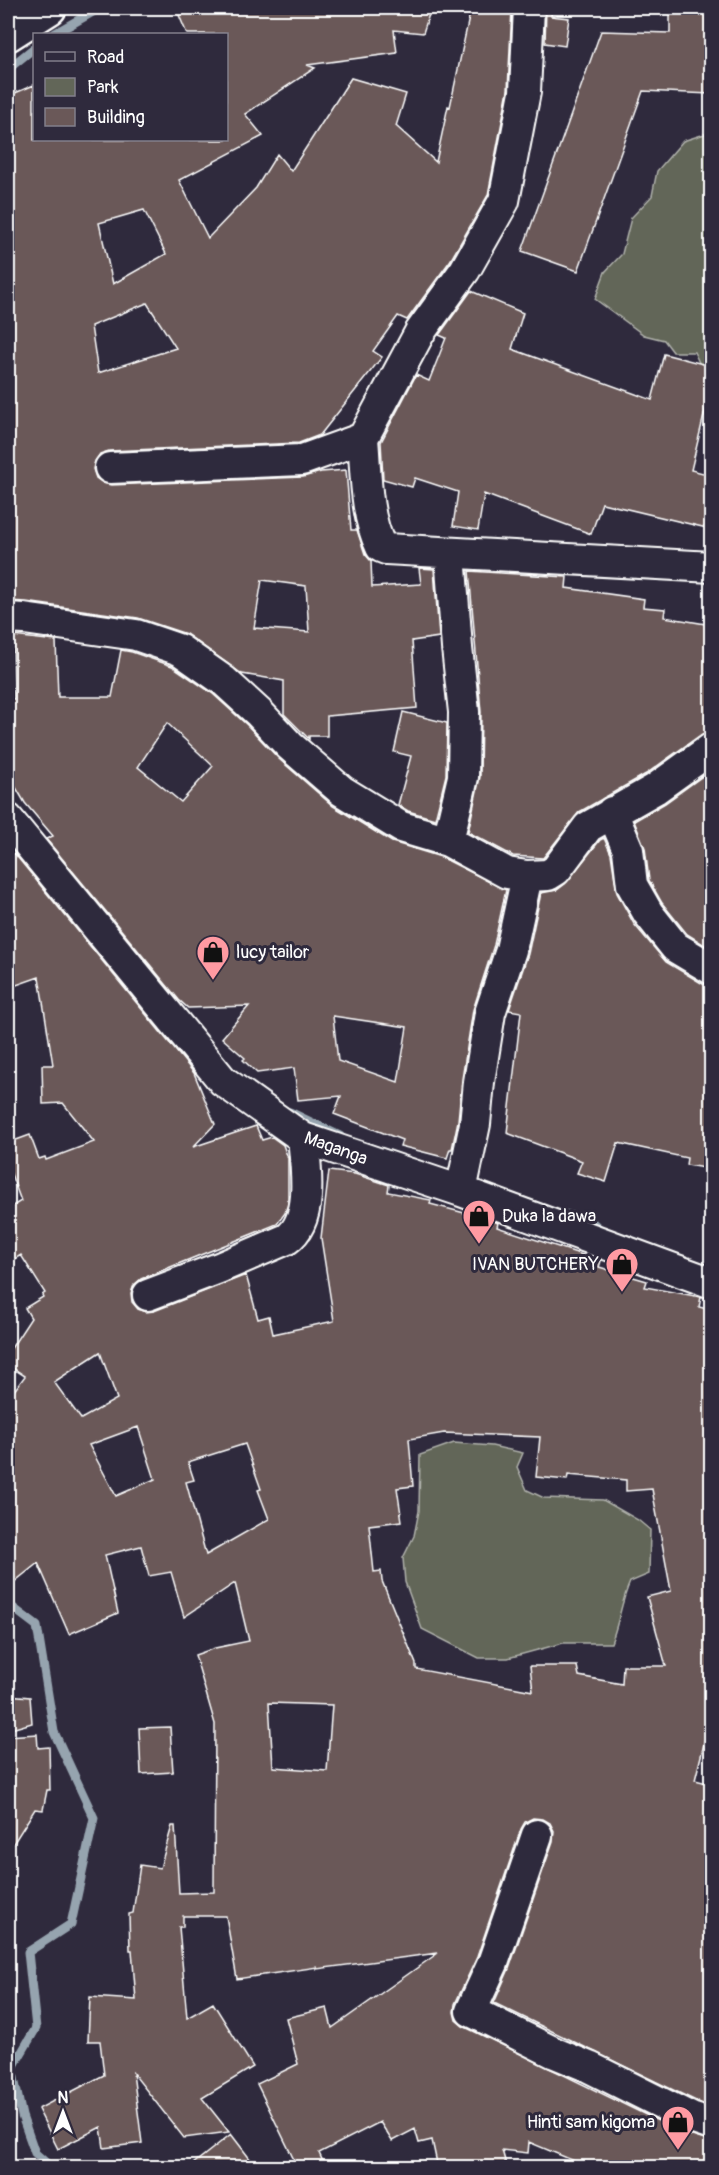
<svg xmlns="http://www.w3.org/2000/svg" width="719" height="2175" font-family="Pangolin,sans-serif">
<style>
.green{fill:#626658;stroke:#b0b2ac;stroke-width:1.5}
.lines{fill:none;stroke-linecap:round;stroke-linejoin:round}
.stream{stroke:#96a4af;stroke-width:9}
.building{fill:#6a5858;stroke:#fff;stroke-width:1.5;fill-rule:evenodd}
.street-casing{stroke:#fff;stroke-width:34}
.secondary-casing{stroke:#fff;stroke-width:38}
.street{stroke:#2f2a3d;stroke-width:30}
.secondary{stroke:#2f2a3d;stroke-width:33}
.labels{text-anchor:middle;stroke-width:6;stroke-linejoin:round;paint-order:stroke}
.poi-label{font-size:18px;fill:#fff;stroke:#2f2a3d;text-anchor:start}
.street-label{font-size:18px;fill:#fff;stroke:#2f2a3d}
</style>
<rect width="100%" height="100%" fill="#2f2a3d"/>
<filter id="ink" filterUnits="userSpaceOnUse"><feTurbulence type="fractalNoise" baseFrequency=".0167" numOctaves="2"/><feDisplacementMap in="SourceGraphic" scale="12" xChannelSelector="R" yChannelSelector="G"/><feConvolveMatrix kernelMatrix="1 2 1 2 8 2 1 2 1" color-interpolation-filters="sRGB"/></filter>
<g filter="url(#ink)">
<!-- green -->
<path class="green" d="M711,132v256l-17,-36h-21l-9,-12 -20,-5 -49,-36 10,-27 17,-18 9,-36 21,-22 5,-25 26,-30z
M454,1443l38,3 31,7 -6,14 10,23 17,8 59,2 35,20 12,10 -1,44 -19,8c-9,20 -11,41 -19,61h-48l-55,15h-29l-57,-29 -17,-47 -2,-24 11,-22 5,-25 1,-56z"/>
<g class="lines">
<!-- stream -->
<path class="stream" d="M54,34l42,-24
M8,69l26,-21
M290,1112l50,24
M565,1214l27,8 9,8
M8,1604l29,22 17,106 40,86 -23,106 -43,28 8,76 -24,41 10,47 13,37 17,15"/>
</g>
<!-- building -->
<path class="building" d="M176,8h255l-8,25 -29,-3 3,23 -90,12 8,3 -70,46 18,22 -84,44 29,58 48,-50 21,-34 14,17 60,-93 55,16 -10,32 40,36 12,-56 2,1 21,-99h41l-4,82 -20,105 -38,66 -43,59 -9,-4 -25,35 9,6 -62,78 -21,8 -190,8 -9,3 -5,7 -2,8 3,9 7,5 8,2 192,-8 18,-5 25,-2 5,60h6l8,24 6,7 1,26 49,-3 -2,-16 15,1 5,68 -27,4 5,67 -90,8v20h-18v3l-25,-25v-33l-42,-7 -56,-40 -48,-16 -112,-16 -18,-1v-505l26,-11v55h192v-106h-39zM144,210l22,44 -53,30 -14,-61zM147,303l29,45 -78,25 -7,-47zM262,580l44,6 3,46 -55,-4z
M546,8h6l-1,8 18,2 -4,28 -20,-3z
M670,8h41v86l-68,-3 -65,180 -56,-20 79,-220 69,2z
M471,291l52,22 -11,36 140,51 12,-46 47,12v20l-20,84 20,5v54l-109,-26 -11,31 -107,-40 -6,36 -25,-4 5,-34 -43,-14 -3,9 -29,-8 -2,-37 35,-67 13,6 17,-43 -7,-3z
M469,571l98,6 -1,11 78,11 -1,8 22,2 -1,8 47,8v106l-9,3 -56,40 -67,38 -36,46 -30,-2 -45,-24 12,-55 1,-65z
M13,636l43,5 2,56h54l9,-47 11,2 40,14 41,28 34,31 32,34 54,47 59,36 49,15 65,33 -12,55 -21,65 -11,69 -4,42 -6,28h-2l-3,9 -47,-12 2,-6 -68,-26 7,-18 -43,4 -4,-32 -37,5 -14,-13 2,-2 -23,-20 27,-32 -61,2 -9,-8 -133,-161 7,-3 -28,-33 -17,-29v-75h6zM167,723l46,43 -32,36 -43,-35zM333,1016l74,11 -9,55 -60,-21z
M403,712l44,11 -1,52 -11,44 -27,-8 -10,-6 13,-49 -17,-4z
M711,770v179l-24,-15 -25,-31 -13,-23 -4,-32 -11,-27 31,-18z
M604,838l7,16 6,39 17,31 32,38 37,22 8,2v183l-25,-4 1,-7 -69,-15 -12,39 -29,-9 5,-12 -75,-28 14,-121 -12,-2 19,-56 13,-61 16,-3 8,-6 35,-44z
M14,853l180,220 21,51 -22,23 63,-21 6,14 10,-3 11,8 5,13v45l-3,10 -8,11 -136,55 -7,6 -3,8 1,9 6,7 8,3 8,-1 92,-36 12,44 11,-3 4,18 61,-13 -13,-83 8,-67 26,3 34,11 -1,7 43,8 -1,4 61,16 7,3 -1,4 104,34 -2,6 48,14 -2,6 56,10 -2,10 12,3v382l-7,52 -9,36 16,4v323l-13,-5 -204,-99 15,-34 44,-128 1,-10 -4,-8 -7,-4 -10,-1 -8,4 -4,7 -44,128 -22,47 -1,8 2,8 7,6 220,107 28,9v26h-120l-62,-26 -1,11 -26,-3 5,18h-69l-6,-28 -13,3 -4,-14 -23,12 -12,-19 -61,31 7,15h-28l-41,-84 41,-20 -12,-46 41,-10 5,20 106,-75 -121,16v-2l-80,12 -11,-63h-43v11h-4l8,91 26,-15 40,64 -51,31 27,34 -45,6 -51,-65 9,70 -38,5 -3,-21 -43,22 -20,-40 66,-34 -4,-34h-12l2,-44 46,3 -4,-50h-2l-1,-36 4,-1 7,-48 20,3 12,-42h3l4,67 35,-1 1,-168 -20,-69 20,-7 34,-7 -14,-58 -51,34 -13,-45 -22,4 -8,-30 -36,9 13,58 -49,21 -31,-71 -30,24v-188l17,-23 -17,-11v-12l23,-35 -6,-10 18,-11 -1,-2 3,-2 -24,-38 -13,8v-54l13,-8 -13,-35v-23l22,-8 9,24 6,-2 1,3 48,-18 -31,-39 -20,1 -1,-39h11l-14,-88 -31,11v-132zM100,1352l17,47 -36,20 -27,-37zM138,1427l17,52 -39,17 -27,-51zM444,1433l96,4 -4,40 31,3 1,-5 58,5v11l26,-2 19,102 -24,6 19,69h-43l-1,18 -43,-8 -2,-10h-47l3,25 -117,-22v-5l-34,-83 -1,-10 -7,1 -5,-47 33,-4 -5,-33 16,-2 -4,-47zM245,1444l16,45 -3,1 11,29 -63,36 -20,-73 8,-2 -6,-18zM269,1703l63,2 -5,66 -54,-4z
M8,1695l22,2 2,26 -24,7z
M170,1727l3,45 -32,2 -2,-46z
M37,1734l1,14 11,-1 1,43h-3l-4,20 -8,-1 -27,43v-116z
M231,2134l26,34h-69z"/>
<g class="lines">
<!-- street casing -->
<g class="street-casing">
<path id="street" d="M363,438c3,36 2,76 18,109l5,2 326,18
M110,468l192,-8 61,-22 57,-106 45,-62 39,-69 21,-109 4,-84
M8,618l16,1 112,16 44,15 44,31 35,32 31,33 52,45 59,36 47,14 59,32 20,3 21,-1 8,-5 32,-43 67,-38 57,-41
M612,812l16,38 4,35 16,28 27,34 37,22
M8,819l215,262 80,57 158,53 251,92
M448,841l15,-64 1,-65 -7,-64 -7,-94
M461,1191l14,-67 4,-42 11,-69 21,-63 16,-74
M148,1295l71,-27 68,-29c27,-19 19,-72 16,-101
M537,1835l-44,128 -22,48 84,42 34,14 102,51 21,7"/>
</g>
<!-- secondary casing -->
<g class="secondary-casing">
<path id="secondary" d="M8,34l41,-26"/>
</g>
<!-- street -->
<use href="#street" class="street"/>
<!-- secondary -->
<use href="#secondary" class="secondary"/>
</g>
</g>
<!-- icons -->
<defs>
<g id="shop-pin" transform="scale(1.725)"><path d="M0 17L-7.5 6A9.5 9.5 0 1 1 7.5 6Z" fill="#ff9aa2" stroke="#2f2a3d"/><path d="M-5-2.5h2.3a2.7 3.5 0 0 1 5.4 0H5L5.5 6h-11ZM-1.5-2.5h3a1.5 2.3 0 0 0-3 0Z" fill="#111"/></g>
</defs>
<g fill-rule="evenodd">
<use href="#shop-pin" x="213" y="952"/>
<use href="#shop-pin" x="479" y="1216"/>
<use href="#shop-pin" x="622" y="1264"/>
<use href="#shop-pin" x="678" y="2122"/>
</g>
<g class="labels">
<!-- poi labels -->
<g class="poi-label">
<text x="236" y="958">lucy tailor</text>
<text x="502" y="1222">Duka la dawa</text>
<text x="599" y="1270" text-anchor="end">IVAN BUTCHERY</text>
<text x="655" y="2128" text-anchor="end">Hinti sam kigoma</text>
</g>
<!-- street labels -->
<g class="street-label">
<text transform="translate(336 1148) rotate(20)" y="6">Maganga</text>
</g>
</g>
<!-- margin -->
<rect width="719" height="2175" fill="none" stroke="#2f2a3d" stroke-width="30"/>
<rect x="15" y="15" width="689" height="2145" fill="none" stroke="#fff" stroke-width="2" filter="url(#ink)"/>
<!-- legend -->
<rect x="33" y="33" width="195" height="108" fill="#2f2a3d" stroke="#827f8b" stroke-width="1.5"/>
<rect x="45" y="52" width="30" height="9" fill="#2f2a3d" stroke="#827f8b" stroke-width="1.5"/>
<text x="87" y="63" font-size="18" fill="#ffffff">Road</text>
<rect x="45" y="78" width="30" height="18" fill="#626658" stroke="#827f8b" stroke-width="1.5"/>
<text x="87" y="93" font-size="18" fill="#ffffff">Park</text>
<rect x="45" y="108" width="30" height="18" fill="#6a5858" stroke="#827f8b" stroke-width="1.5"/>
<text x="87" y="123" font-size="18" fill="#ffffff">Building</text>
<!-- north arrow -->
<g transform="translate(63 2112)" stroke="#2f2a3d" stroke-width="4.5" paint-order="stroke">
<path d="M0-4.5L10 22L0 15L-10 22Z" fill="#ffffff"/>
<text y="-9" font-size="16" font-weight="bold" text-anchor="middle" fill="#ffffff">N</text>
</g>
</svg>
